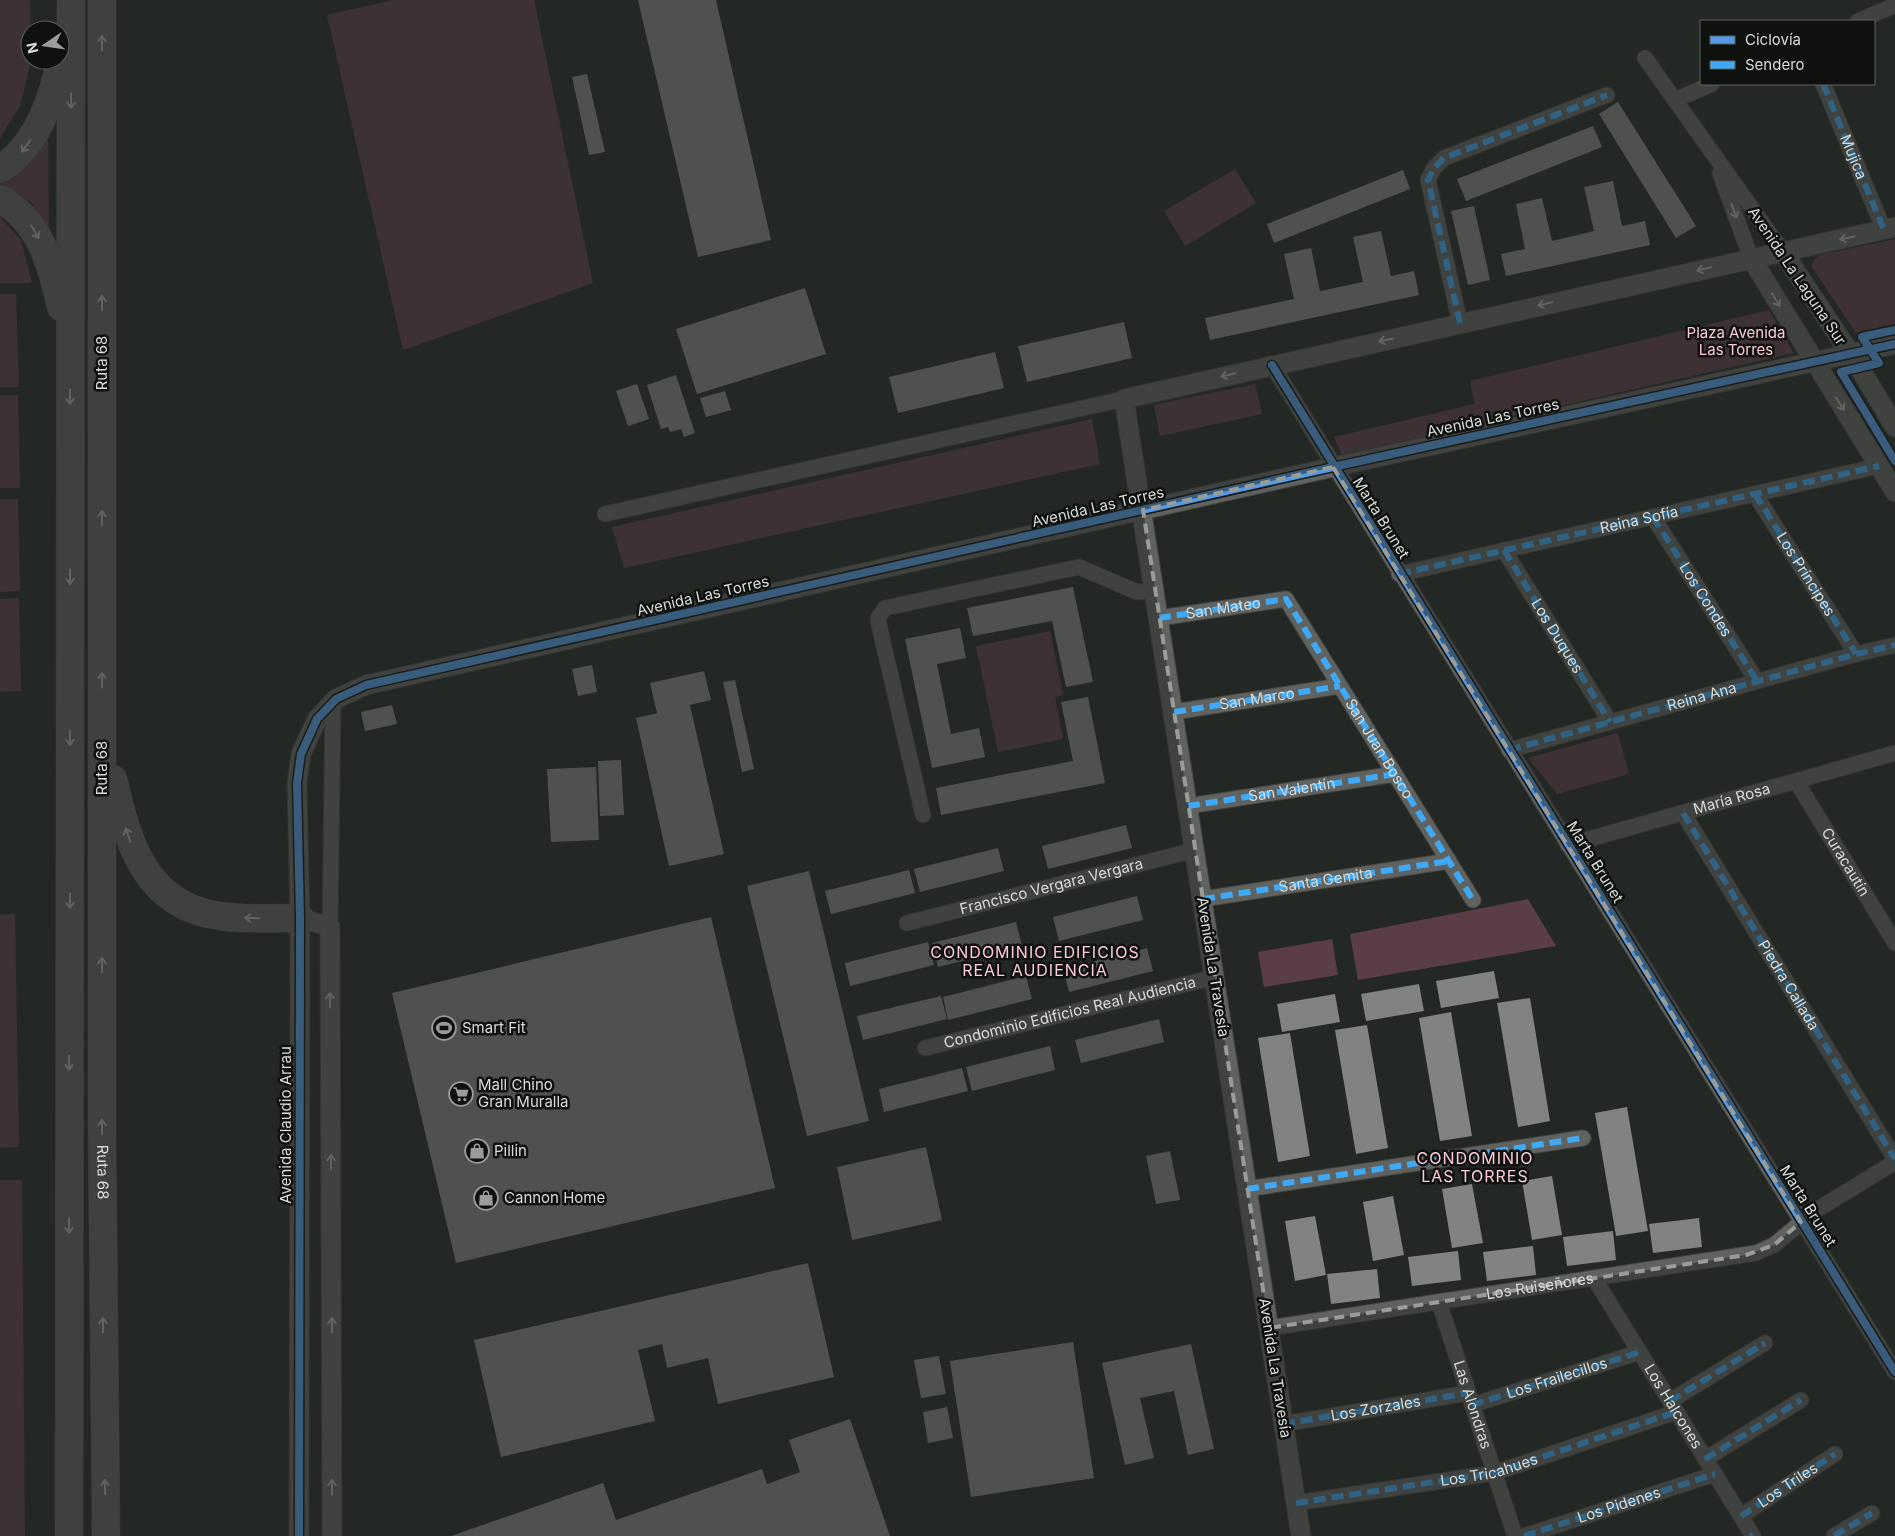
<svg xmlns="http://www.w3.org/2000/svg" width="1895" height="1536" font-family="Inter,sans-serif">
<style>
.green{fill:#5b3d46}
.building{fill:#808381}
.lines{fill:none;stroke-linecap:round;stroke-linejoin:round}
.minor-casing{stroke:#424442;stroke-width:17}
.tertiary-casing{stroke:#424442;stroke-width:21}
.motorway-casing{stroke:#424442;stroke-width:29}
.minor{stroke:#606260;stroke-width:15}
.tertiary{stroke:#606260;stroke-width:19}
.motorway{stroke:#5d5f5d;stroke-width:28}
.quiet{stroke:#3fa9f5;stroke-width:6;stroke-dasharray:12 6;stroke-linecap:butt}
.cycleway-casing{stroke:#0e110e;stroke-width:11}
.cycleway{stroke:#5399e6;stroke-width:8}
.oneway{stroke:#a7aaa7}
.oneway2{stroke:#a8aba8}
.marked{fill:none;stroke:#999d99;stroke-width:4;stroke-dasharray:10 6;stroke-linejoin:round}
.labels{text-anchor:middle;stroke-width:5;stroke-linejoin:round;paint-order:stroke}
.street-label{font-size:15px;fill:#d8dcd8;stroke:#0e110e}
.park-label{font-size:15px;fill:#fbc8d7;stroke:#0e110e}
.poi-label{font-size:15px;fill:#d8dcd8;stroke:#0e110e;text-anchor:start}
.neighbourhood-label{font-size:16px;letter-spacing:1px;fill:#fcc9d8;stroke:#0e110e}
</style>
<rect width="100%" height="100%" fill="#242825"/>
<!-- green -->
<path class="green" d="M0,0h30l1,62 -11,44 -20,32z
M393,0h141l59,283 -190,67 -76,-335z
M48,129l1,104 -18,-31 -31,-17v-6z
M1235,169l21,34 -71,43 -21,-35z
M0,217l21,23 11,43h-32z
M1895,239v85l-39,9 -45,-67 7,-11z
M0,294h16l3,93h-19z
M1769,310l25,43 -452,102 -8,-18 141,-33 -5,-23z
M1255,384l7,30 -102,22 -6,-31z
M0,395h18l2,93h-20z
M1092,419l8,45 -476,104 -12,-41z
M0,499h18l2,92 -20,1z
M19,598l2,93 -21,1v-93z
M1050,631l13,64 -8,2 8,42 -65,13 -22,-106z
M1618,733l11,41 -72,20 -29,-36z
M1528,899l28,47 -198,34 -8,-46z
M15,914l4,233 -19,1v-233z
M1332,939l6,36 -74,12 -6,-35z
M0,1180h22l3,356h-25z"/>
<!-- building -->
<path class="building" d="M638,0h78l55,240 -73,17z
M587,74l18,78 -16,3 -17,-78z
M1618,102l78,124 -20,12 -77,-124z
M1593,126l9,21 -136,54 -9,-22z
M1403,170l7,19 -136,54 -7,-19z
M1613,181l9,45 23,-5 5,24 -144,31 -5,-22 24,-5 -9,-45 26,-6 10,43 42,-10 -10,-44z
M1474,206l16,74 -22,5 -17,-74z
M1381,231l10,45 23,-5 5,24 -209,45 -5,-22 89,-19 -10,-45 27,-6 9,43 43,-9 -10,-45z
M805,288l21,66 -129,40 -21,-65z
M1124,322l8,36 -105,24 -9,-36z
M995,352l9,36 -106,25 -9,-36z
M676,375l19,58 -11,4 -3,-8 -11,3 -2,-5 -7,2 -14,-44z
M637,384l12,35 -21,7 -12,-35z
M725,391l6,19 -25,7 -6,-19z
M1073,587l20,95 -27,5 -14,-66 -79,15 -6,-28z
M960,628l6,30 -29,6 14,70 28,-6 6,29 -53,11 -27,-129z
M592,665l5,27 -19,4 -6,-27z
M704,671l7,29 -21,5 34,149 -55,12 -33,-148 21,-5 -7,-30z
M735,680l19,89 -12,3 -19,-90z
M1088,697l17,86 -164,32 -5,-27 137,-27 -12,-59z
M392,705l5,19 -32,7 -4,-19z
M621,760l3,55 -24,1 -2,-55z
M596,767l3,73 -48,2 -4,-73z
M1126,825l6,23 -84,21 -6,-23z
M998,848l6,23 -84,21 -6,-23z
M909,870l6,23 -84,21 -6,-23z
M809,871l60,250 -62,15 -60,-250z
M1137,896l6,24 -84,21 -6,-24z
M711,917l64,271 -319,75 -64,-270z
M1016,922l6,24 -84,21 -6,-24z
M928,942l6,23 -84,21 -5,-23z
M1147,948l6,23 -84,21 -6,-23z
M1494,971l5,27 -58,10 -5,-27z
M1026,976l6,23 -84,21 -5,-23z
M1419,984l5,27 -58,10 -5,-27z
M1335,994l5,28 -58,10 -5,-28z
M941,996l6,23 -84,21 -6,-24z
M1530,998l20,123 -32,6 -21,-124z
M1451,1012l21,124 -32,5 -21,-123z
M1159,1019l5,23 -83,21 -6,-23z
M1367,1025l21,123 -32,6 -21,-124z
M1290,1033l20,123 -32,6 -20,-124z
M1050,1046l5,24 -83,21 -6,-24z
M962,1068l6,23 -84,21 -5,-23z
M1627,1107l21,124 -32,5 -21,-123z
M926,1147l16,73 -90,20 -15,-73z
M1170,1151l10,49 -24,4 -10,-48z
M1552,1176l10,59 -30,5 -10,-59z
M1472,1184l11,59 -31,5 -10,-59z
M1393,1196l11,59 -31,6 -10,-59z
M1315,1216l11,59 -31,6 -10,-60z
M1699,1218l3,29 -49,6 -4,-29z
M1613,1231l3,29 -49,6 -4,-29z
M1533,1246l3,29 -49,6 -4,-29z
M1458,1251l3,29 -49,6 -4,-29z
M808,1263l26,114 -116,27 -10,-46 -41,10 -5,-24 -24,6 17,71 -154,36 -27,-117z
M1377,1269l3,29 -49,6 -4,-30z
M1073,1342l21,136 -123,19 -21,-136z
M1191,1344l23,105 -26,6 -14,-64 -34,7 14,60 -29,7 -23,-102z
M939,1356l7,38 -25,4 -7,-38z
M947,1407l6,31 -25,5 -5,-31z
M850,1419l40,117h-439l152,-53 13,37 146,-51 5,15 33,-12 -11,-32z"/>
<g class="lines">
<!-- minor casing -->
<g class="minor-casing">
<g id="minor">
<path d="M1858,21l37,-16"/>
<path d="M1645,58l138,194"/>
<path id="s1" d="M1823,84l61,146"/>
<path d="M1675,100l37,-16"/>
<path d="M1720,173l31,85"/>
<path d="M1460,323l-32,-143 6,-12 10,-10 163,-63"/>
<path d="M1272,365l623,1007"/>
<path id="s2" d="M1755,494l101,160"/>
<path d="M605,514l519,-115"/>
<path d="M1653,517l104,164"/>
<path d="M1504,550l106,172"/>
<path d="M1399,574l480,-108"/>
<path id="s3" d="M1159,618l127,-19 187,301"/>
<path d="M1174,712l166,-26"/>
<path id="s4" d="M1509,750l347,-96 39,-9"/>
<path id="s5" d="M1796,781l99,162"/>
<path d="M1188,806l207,-32"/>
<path id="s6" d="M1683,813l212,346"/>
<path d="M923,815l-44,-190 -1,-7 7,-10 194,-41 58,25 18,-1"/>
<path id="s7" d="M1568,845l327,-92"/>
<path d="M1203,899l246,-38"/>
<path id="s8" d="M907,923l288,-73"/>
<path d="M330,927l3,-225"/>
<path id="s9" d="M925,1048l290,-71"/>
<path d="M1247,1189l336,-51"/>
<path id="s10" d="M1594,1278l159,258"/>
<path id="s11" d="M1439,1302l76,234"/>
<path id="s12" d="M1269,1328l487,-75 18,-8 41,-34 80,-49"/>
<path d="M1670,1401l95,-58"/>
<path id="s13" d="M1472,1405l168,-53"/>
<path d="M1283,1424l185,-31"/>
<path d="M1705,1459l96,-59"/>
<path id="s14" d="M1296,1503l198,-30 182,-61"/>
<path id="s15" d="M1741,1516l94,-62"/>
<path id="s16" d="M1524,1536l191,-62"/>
<path d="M1834,1536l38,-23"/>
</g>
</g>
<!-- tertiary casing -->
<g class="tertiary-casing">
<path id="tertiary" d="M1783,252l76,115 36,60
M1751,258l144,234
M300,918l30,9 2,609
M299,1536l1,-618 -3,-135 4,-29 16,-35 19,-20 30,-14 967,-218 562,-123
M1301,1536l-177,-1137 771,-172"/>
</g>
<!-- motorway casing -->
<g class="motorway-casing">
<g id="motorway">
<path id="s17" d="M102,0v1123l4,413"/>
<path d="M0,169c37,-22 54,-73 61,-113"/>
<path d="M0,199c40,21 52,67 61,108"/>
<path d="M113,779c15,64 32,127 107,137 26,4 54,2 80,2"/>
<path d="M69,1536l2,-1536"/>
</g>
</g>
<!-- minor -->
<use href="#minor" class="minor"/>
<!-- tertiary -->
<use href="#tertiary" class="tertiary"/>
<!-- motorway -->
<use href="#motorway" class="motorway"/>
<!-- quiet -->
<g class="quiet">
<path d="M1823,84l61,146"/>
<path d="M1460,323l-32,-143 6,-12 10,-10 163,-63"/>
<path d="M1755,494l101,160"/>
<path id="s18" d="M1653,517l104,164"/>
<path id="s19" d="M1504,550l106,172"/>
<path id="s20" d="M1399,574l480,-108"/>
<path d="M1159,618l127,-19 187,301"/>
<path id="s21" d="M1174,712l166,-26"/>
<path d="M1509,750l347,-96 39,-9"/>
<path id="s22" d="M1188,806l207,-32"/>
<path d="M1683,813l212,346"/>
<path id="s23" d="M1203,899l246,-38"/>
<path d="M1247,1189l336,-51"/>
<path d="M1670,1401l95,-58"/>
<path d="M1472,1405l168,-53"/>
<path id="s24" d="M1283,1424l185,-31"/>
<path d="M1705,1459l96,-59"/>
<path d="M1296,1503l198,-30 182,-61"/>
<path d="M1741,1516l94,-62"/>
<path d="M1524,1536l191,-62"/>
<path d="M1750,1536l3,-1"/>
<path d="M1834,1536l38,-23"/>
</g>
<!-- cycleway casing -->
<g class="cycleway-casing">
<path id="cycleway" d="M1895,330l-33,7 17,26 -38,9 54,89
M1272,365l623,1007
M299,1536l1,-618 -3,-135 4,-29 16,-35 19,-20 30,-14 967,-218 562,-123"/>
</g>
<!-- cycleway -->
<use href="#cycleway" class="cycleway"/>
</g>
<!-- one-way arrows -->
<defs><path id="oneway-shaft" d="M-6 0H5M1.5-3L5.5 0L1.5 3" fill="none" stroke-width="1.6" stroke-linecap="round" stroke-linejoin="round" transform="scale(1.25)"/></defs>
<g class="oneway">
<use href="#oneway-shaft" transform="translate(102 43) rotate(-90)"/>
<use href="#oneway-shaft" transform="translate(71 101) rotate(90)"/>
<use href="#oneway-shaft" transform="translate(26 146) rotate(126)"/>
<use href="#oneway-shaft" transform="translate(35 232) rotate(60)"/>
<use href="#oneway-shaft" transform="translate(102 303) rotate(-90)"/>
<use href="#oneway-shaft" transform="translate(70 397) rotate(90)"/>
<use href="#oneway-shaft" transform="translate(102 518) rotate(-90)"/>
<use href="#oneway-shaft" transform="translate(70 577) rotate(90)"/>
<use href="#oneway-shaft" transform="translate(102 680) rotate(-90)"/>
<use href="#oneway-shaft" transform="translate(70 738) rotate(90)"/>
<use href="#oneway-shaft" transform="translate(128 835) rotate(-110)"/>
<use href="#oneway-shaft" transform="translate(70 901) rotate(90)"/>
<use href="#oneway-shaft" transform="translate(252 918) rotate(-179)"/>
<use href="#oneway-shaft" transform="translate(102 965) rotate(-90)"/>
<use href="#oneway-shaft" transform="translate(69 1063) rotate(90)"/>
<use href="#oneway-shaft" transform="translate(102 1127) rotate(-90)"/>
<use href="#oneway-shaft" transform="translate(69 1226) rotate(90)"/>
<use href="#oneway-shaft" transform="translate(103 1325) rotate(-90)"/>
<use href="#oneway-shaft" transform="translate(105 1487) rotate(-91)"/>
</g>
<g class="oneway2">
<use href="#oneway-shaft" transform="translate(1734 211) rotate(70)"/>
<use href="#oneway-shaft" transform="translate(1847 238) rotate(168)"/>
<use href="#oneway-shaft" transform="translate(1704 269) rotate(167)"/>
<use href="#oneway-shaft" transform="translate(1776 300) rotate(59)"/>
<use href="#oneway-shaft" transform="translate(1545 304) rotate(167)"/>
<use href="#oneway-shaft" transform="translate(1386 340) rotate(168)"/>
<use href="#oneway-shaft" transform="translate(1228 375) rotate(167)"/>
<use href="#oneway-shaft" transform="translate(1840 404) rotate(58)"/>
<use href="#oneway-shaft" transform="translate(330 1000) rotate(-90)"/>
<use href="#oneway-shaft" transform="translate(331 1162) rotate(-90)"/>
<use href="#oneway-shaft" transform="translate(332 1325) rotate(-90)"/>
<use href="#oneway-shaft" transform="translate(332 1487) rotate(-90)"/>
</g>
<!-- marked area -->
<path d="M0 0H1895V1536H0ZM1333,467l468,755 -27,23 -28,10 -477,73 -126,-818z" fill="#242825" fill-opacity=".55" fill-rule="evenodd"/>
<path class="marked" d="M1333,467l468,755 -27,23 -28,10 -477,73 -126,-818z"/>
<!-- icons -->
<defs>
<g id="stadium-ring" transform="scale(1.25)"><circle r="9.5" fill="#0e110e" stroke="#999d99" stroke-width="1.5"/><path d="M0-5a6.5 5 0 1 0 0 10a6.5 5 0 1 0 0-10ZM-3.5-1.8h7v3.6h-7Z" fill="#999d99"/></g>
<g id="supermarket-ring" transform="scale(1.25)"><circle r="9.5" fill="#0e110e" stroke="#999d99" stroke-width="1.5"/><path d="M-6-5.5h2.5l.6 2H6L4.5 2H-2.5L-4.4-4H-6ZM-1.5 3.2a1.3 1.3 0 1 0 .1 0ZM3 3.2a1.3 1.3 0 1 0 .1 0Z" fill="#999d99"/></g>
<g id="shop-ring" transform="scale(1.25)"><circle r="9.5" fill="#0e110e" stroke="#999d99" stroke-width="1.5"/><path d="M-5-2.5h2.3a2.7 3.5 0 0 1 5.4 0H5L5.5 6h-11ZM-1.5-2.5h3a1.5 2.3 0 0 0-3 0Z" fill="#999d99"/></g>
</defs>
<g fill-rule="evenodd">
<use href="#stadium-ring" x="444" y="1028"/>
<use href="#supermarket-ring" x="461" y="1094"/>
<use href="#shop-ring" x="477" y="1151"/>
<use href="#shop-ring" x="486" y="1198"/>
</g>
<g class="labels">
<!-- street labels -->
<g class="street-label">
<text dy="5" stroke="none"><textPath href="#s1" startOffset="79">Mujica</textPath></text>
<text transform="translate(1797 276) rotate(56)" y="5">Avenida La Laguna Sur</text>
<text transform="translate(102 363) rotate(-90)" y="5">Ruta 68</text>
<text transform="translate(1493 418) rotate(-12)" y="5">Avenida Las Torres</text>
<text transform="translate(1098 507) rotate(-13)" y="5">Avenida Las Torres</text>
<text transform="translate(1381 518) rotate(58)" y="5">Marta Brunet</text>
<text dy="5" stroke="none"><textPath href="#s20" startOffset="246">Reina Sofía</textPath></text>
<text dy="5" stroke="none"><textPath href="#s2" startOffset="95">Los Príncipes</textPath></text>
<text transform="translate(703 596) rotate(-13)" y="5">Avenida Las Torres</text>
<text dy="5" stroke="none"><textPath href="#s18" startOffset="98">Los Condes</textPath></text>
<text dy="5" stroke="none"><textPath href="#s3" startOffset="65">San Mateo</textPath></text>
<text dy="5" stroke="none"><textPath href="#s19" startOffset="101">Los Duques</textPath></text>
<text dy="5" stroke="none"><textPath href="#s4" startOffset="200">Reina Ana</textPath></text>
<text dy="5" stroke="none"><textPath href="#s21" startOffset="84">San Marco</textPath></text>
<text dy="5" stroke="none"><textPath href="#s3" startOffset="305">San Juan Bosco</textPath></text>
<text transform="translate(102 768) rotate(-90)" y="5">Ruta 68</text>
<text dy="5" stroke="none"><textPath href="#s22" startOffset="105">San Valentín</textPath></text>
<text dy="5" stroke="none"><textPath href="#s7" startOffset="170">María Rosa</textPath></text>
<text transform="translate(1595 862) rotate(58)" y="5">Marta Brunet</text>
<text dy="5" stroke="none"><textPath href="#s5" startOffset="95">Curacautín</textPath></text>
<text dy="5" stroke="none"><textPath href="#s23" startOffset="124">Santa Gemita</textPath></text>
<text dy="5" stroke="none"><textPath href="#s8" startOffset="149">Francisco Vergara Vergara</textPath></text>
<text transform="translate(1213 967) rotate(81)" y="5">Avenida La Travesía</text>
<text dy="5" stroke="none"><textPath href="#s6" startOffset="202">Piedra Callada</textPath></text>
<text dy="5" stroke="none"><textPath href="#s9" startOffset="149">Condominio Edificios Real Audiencia</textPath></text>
<text transform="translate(286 1125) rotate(-90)" y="5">Avenida Claudio Arrau</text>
<text dy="5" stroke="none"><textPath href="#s17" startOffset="1172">Ruta 68</textPath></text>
<text transform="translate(1808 1206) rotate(58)" y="5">Marta Brunet</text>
<text dy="5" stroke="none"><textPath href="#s12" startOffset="274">Los Ruiseñores</textPath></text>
<text transform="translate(1275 1368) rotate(81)" y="5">Avenida La Travesía</text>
<text dy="5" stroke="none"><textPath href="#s13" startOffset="89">Los Frailecillos</textPath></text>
<text dy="5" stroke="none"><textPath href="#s11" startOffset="108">Las Alondras</textPath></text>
<text dy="5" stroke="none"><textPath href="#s10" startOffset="151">Los Halcones</textPath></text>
<text dy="5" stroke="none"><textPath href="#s24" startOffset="94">Los Zorzales</textPath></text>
<text dy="5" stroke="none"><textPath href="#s14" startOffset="196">Los Tricahues</textPath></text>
<text dy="5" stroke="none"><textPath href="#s15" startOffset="56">Los Triles</textPath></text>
<text dy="5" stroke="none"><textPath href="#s16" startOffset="100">Los Pidenes</textPath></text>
</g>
<!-- park labels -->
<g class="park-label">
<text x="1736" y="338">Plaza Avenida<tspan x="1736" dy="17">Las Torres</tspan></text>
</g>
<!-- poi labels -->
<g class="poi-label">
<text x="462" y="1033">Smart Fit</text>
<text x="478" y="1090">Mall Chino<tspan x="478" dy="17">Gran Muralla</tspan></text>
<text x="494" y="1156">Pillin</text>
<text x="504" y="1203">Cannon Home</text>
</g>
<!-- neighbourhood labels -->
<g class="neighbourhood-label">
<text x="1035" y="958">CONDOMINIO EDIFICIOS<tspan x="1035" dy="18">REAL AUDIENCIA</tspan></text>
<text x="1475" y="1164">CONDOMINIO<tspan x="1475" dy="18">LAS TORRES</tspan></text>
</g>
</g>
<!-- legend -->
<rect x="1700" y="20" width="175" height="65" fill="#0e110e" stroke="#5f625f"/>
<rect x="1710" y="36" width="25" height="8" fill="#5399e6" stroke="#5f625f"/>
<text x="1745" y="45" font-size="15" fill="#d8dcd8">Ciclovía</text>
<rect x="1710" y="61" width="25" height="8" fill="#3fa9f5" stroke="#5f625f"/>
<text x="1745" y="70" font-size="15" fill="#d8dcd8">Sendero</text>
<!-- north arrow -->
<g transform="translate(45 45) rotate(257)"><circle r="24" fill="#0e110e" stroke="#5f625f"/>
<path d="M0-4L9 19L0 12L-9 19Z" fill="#999d99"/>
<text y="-8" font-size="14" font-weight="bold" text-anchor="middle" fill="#d8dcd8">N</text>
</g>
</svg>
